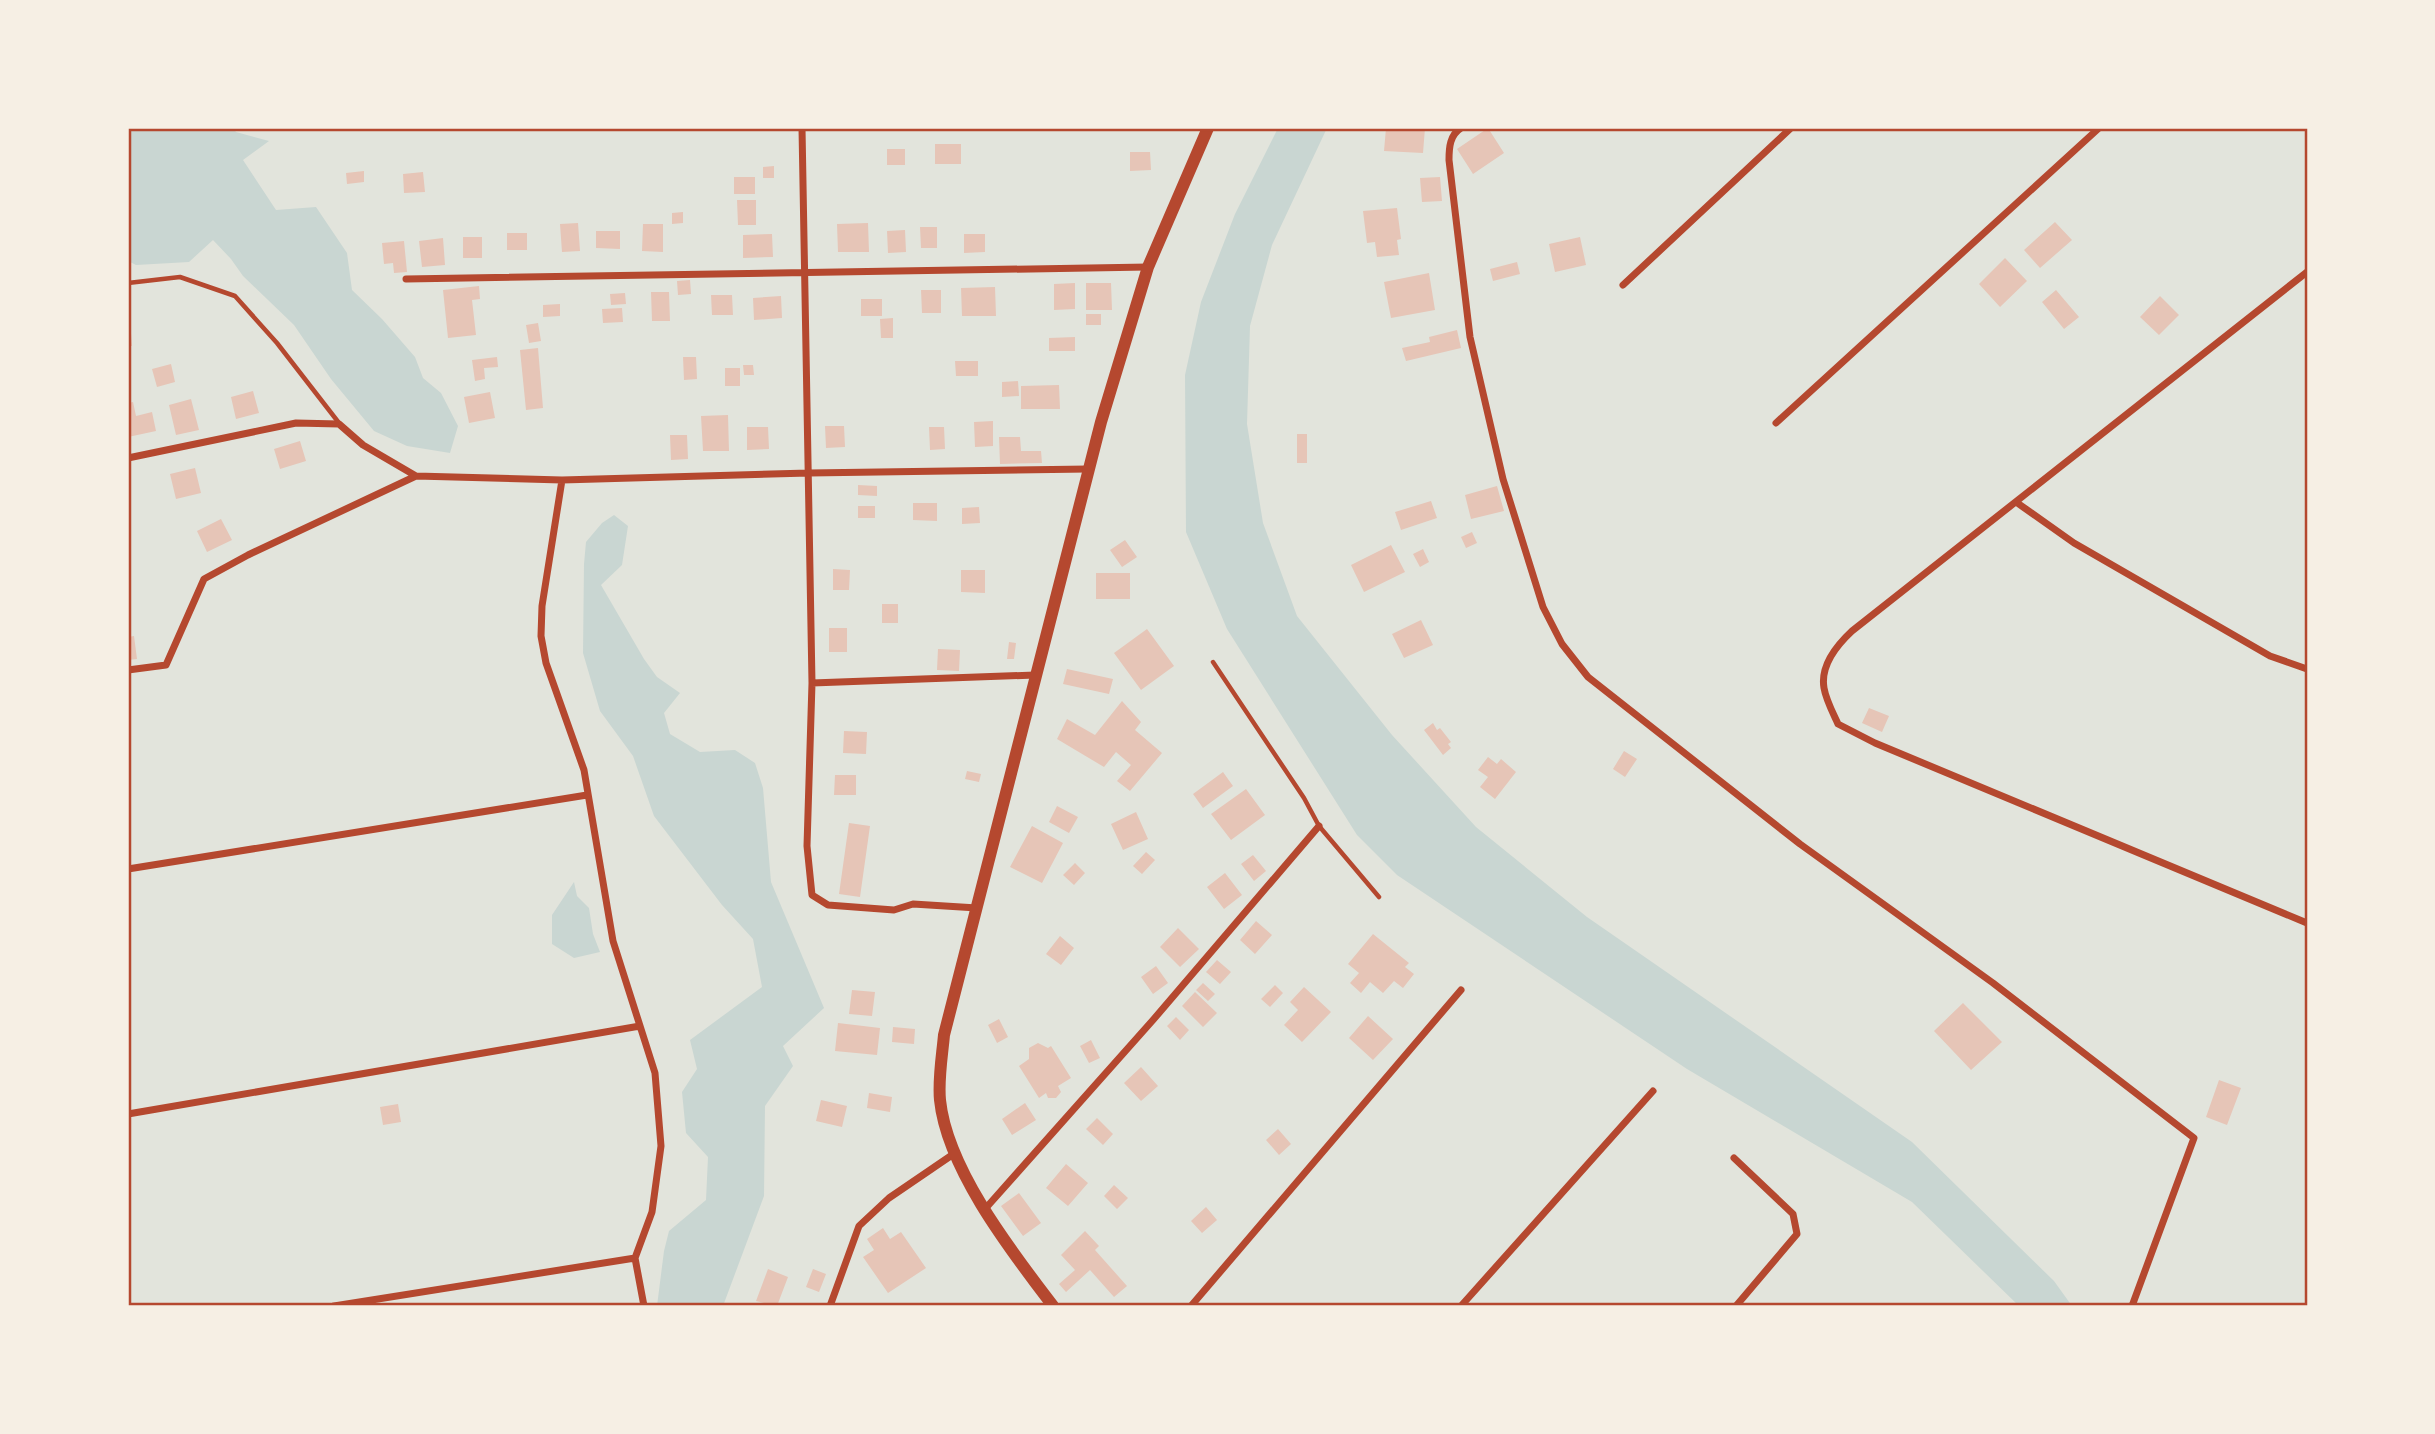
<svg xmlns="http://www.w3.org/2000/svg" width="2435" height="1434" font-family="'Golos Text',sans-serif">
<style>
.green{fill:#e2e4dc}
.water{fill:#c9d6d2}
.building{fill:#e6c5b7}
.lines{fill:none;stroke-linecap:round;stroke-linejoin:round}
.service{stroke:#b5482f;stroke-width:4.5}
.minor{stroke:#b5482f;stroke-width:7}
.tertiary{stroke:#b5482f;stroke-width:12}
.neatline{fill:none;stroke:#b5482f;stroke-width:2.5}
</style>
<rect width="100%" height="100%" fill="#f6efe4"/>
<!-- green -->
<path class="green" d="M128,128h2179v1178h-2179z"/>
<!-- water -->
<path class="water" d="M128,128h105l3,4 33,9 -26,19 33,50 40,-3 31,46 5,37 30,29 33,38 8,21 18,15 17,33 -8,27 -43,-7 -33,-15 -43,-52 -37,-54 -51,-49 -12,-17 -18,-19 -24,22 -53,3 -8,-4z
M1278,128h49l-55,117 -22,81 -3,98 16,99 34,93 95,119 84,92 111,90 325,225 142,139 18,25h-53l-107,-104 -225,-133 -290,-194 -40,-40 -130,-206 -41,-97 -1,-157 16,-73 34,-88z
M614,515l14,11 -6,39 -21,20 43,74 13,18 23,16 -16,20 6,21 30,18 35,-2 20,13 8,25 8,94 53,126 -41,38 10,20 -28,40 -1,90 -41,110h-66l7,-55 5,-20 37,-31 2,-43 -22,-24 -4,-41 15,-23 -7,-29 72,-53 -9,-48 -31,-34 -68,-89 -21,-60 -33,-45 -17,-58 1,-89 2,-22 16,-19z
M574,882l3,14 12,12 4,26 7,18 -26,6 -22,-14v-29z"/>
<!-- building -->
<path class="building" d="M1102,128h68v2h-68z
M1386,128h39l-2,25 -39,-2z
M1488,128l16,25 -31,21 -16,-25z
M935,144h26v20h-26z
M887,149h18v16h-18z
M1130,152h20l1,18 -21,1z
M774,166v12h-11v-11z
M364,171v11l-17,2 -1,-11z
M423,172l2,20 -21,1 -1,-19z
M734,177h21v17h-21z
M1440,177l2,24 -20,1 -2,-24z
M737,200h19v25h-18z
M1397,208l4,31 -4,1 2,15 -22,2 -2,-15 -8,1 -4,-32z
M683,212v11l-11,1v-11z
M2055,222l17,18 -32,28 -16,-18z
M578,223l2,28 -18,1 -2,-28z
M868,223l1,29h-31l-1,-28z
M643,224h20v28l-21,-1z
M920,227h17v21h-16z
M905,230l1,22 -18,1 -1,-22z
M596,231h24v18l-24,-1z
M507,233h20v17h-20z
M772,234l1,23 -30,1v-23z
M964,234h21v18l-21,1z
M463,237h19v21h-19z
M1580,237l6,28 -31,7 -6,-28z
M443,238l2,27 -23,2 -3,-26z
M404,241l3,31 -13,1 -1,-10 -9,1 -2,-21z
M2005,258l22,23 -27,26 -21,-23z
M1517,262l3,12 -27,7 -3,-12z
M1429,273l6,37 -44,8 -7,-36z
M690,280l1,14 -13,1 -1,-14z
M1075,283v26l-21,1v-26z
M1086,283h25l1,27h-26z
M479,286l1,13 -8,1 4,35 -28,3 -5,-48z
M995,287l1,29h-34l-1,-28z
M921,290h20v23h-19z
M2056,290l23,27 -15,12 -22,-27z
M651,292h18l1,29h-18z
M625,293l1,11 -15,1 -1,-11z
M711,295h21l1,20h-21z
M781,296l1,22 -28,2 -1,-22z
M2160,296l19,19 -20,20 -19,-18z
M861,299h21v17h-21z
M560,304v12l-17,1v-12z
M622,308l1,14 -20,1 -1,-14z
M1086,314h15v11h-15z
M893,318v20h-12l-1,-19z
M128,321h2l2,25h-4z
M538,323l3,18 -12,2 -3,-18z
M1457,330l4,18 -55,13 -4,-13 28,-6 -1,-5z
M1075,337v14h-26v-13z
M538,348l5,60 -17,2 -6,-60z
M497,357l1,10 -14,1 1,11 -10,2 -3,-21z
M683,357h13l1,22 -13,1z
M955,361h23v15h-22z
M171,364l4,18 -18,5 -5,-18z
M743,365h10l1,10h-10z
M725,368h15v18h-15z
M1018,381l1,15 -17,1v-15z
M1059,385l1,24h-39v-23z
M253,391l6,22 -23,6 -5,-22z
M490,392l5,26 -26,5 -5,-26z
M191,399l8,31 -23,5 -7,-30z
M133,402l3,14 16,-4 4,19 -28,6v-34z
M728,415l1,36h-26l-2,-35z
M993,421v25l-18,1 -1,-25z
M825,426h19l1,21 -19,1z
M747,427h21l1,22 -22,1z
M929,427h15l1,22 -15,1z
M1297,434h10v29h-10z
M670,435h17l1,24 -17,1z
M999,437h21l1,14h20l1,12 -42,1z
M300,441l6,20 -26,8 -6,-20z
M195,468l6,25 -25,6 -6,-25z
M858,485l19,1v10l-19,-1z
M1497,486l7,25 -33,8 -6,-24z
M1431,501l6,17 -36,12 -6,-18z
M913,503h24v18l-24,-1z
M858,506h17v12h-17z
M979,507l1,16 -18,1v-16z
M221,519l11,21 -25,12 -10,-21z
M1472,532l5,11 -11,5 -5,-11z
M1125,540l12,17 -15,10 -12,-17z
M1391,545l14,27 -41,20 -13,-27z
M1423,549l6,13 -9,5 -7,-13z
M833,569l17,1 -1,20h-16z
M961,570h24v23l-24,-1z
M1096,573h34v26h-34z
M882,604h16v19h-16z
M1421,620l12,25 -29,13 -12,-24z
M829,628h18v24h-18z
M1147,629l27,37 -33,24 -27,-37z
M134,636l3,23 -9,1v-23z
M1009,642l7,1 -2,16h-7z
M938,649l22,1 -1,21 -22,-1z
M1067,669l46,10 -4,15 -46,-10z
M1122,701l19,21 -6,8 27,23 -32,38 -13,-10 14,-16 -15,-13 -12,15 -47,-28 10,-20 28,16z
M1869,708l20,8 -7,16 -20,-9z
M1433,723l4,7 3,-2 11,14 -3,2 3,4 -8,7 -19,-25z
M844,731l23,1 -1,22 -23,-1z
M1624,751l13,8 -12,18 -12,-8z
M1488,757l9,7 4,-5 15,13 -21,27 -15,-12 8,-10 -10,-7z
M967,771l14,3 -2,8 -14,-3z
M1223,772l10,14 -30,22 -10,-14z
M835,775h21v20h-22z
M1246,789l19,26 -34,25 -20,-26z
M1057,806l21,11 -9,16 -20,-11z
M1136,812l12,27 -25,11 -12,-26z
M849,823l21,3 -10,71 -21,-3z
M1032,826l31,17 -21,40 -32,-16z
M1146,852l9,8 -13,14 -9,-8z
M1253,855l13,16 -12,10 -13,-17z
M1075,863l10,10 -11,12 -11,-10z
M1225,873l17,22 -18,14 -17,-22z
M1256,921l16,14 -17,19 -15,-14z
M1178,928l21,21 -19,18 -20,-20z
M1373,934l36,29 -4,4 9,7 -11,14 -9,-7 -11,12 -13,-11 -9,11 -11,-10 9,-10 -11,-9z
M1060,936l14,12 -13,17 -15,-11z
M1217,960l14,12 -11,12 -14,-12z
M1156,966l12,17 -15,11 -12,-17z
M1203,983l12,11 -7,7 -12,-11z
M1275,985l8,8 -13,14 -9,-8z
M1304,987l27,25 -29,30 -18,-17 14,-15 -8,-8z
M852,990l23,2 -3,24 -23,-2z
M1195,992l22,21 -14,14 -21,-21z
M1963,1003l39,39 -31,28 -37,-39z
M1368,1016l25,23 -20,21 -24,-22z
M1176,1017l13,13 -9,10 -13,-14z
M999,1019l9,18 -11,6 -9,-18z
M838,1023l42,5 -3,27 -42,-4z
M893,1027l22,2 -1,15 -22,-2z
M1091,1040l9,18 -11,5 -9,-17z
M1038,1043l10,5 3,-2 20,32 -13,8 3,6 -5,6h-8l-2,-5 -7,5 -20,-32 10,-7v-11z
M1141,1067l17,19 -17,15 -17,-18z
M2219,1080l22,8 -14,37 -21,-8z
M869,1093l23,4 -2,15 -23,-4z
M821,1100l26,6 -5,21 -26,-6z
M1025,1103l11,17 -24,15 -10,-16z
M398,1104l3,18 -18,3 -3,-18z
M1097,1118l16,16 -10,11 -17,-16z
M1278,1129l13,15 -12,11 -13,-15z
M1066,1164l22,19 -20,23 -22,-18z
M1114,1185l14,13 -11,11 -13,-13z
M1019,1193l22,30 -18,13 -22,-30z
M1206,1207l11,13 -15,13 -11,-12z
M883,1228l7,11 11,-7 25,36 -38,25 -25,-36 11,-7 -7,-11z
M1085,1231l14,15 -4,4 32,36 -13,11 -24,-27 -24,22 -7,-8 16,-14 -14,-15z
M768,1269l20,8 -11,29 -21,-5z
M813,1269l13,5 -7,18 -13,-5z"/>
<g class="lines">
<!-- service -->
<path class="service" d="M128,283l52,-6 55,19 42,47 62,80
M1213,662l91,136 15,28 60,71"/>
<!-- minor -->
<path class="minor" d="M802,128l10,555 -5,163 5,49 16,10 66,5 19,-6 64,4
M1461,128c-11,7 -12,19 -12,32l21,177 33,142 40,128 19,37 26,33 212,167 193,139 201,155 -62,168
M2307,272l-455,359c-15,14 -32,34 -28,57 2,12 9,25 14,36l37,19 432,180
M406,279l742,-12
M1623,285l168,-157
M1776,423l323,-295
M128,458l168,-35 43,1 24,21 53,31
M562,480l-20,126 -1,30 5,27 38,107 29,171 42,132 6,73 -9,66 -17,46 9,48
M2016,502l58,41 196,113 37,13
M128,670l38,-5 38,-86 44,-24 168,-79 146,4 247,-7 279,-4
M812,683l223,-8
M128,869l459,-74
M128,1114l512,-88
M1734,1158l59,56 4,20 -61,72
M985,1209l168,-189 166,-194
M334,1306l301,-48
M830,1306l29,-80 30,-28 66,-45
M1191,1306l270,-316
M1461,1306l192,-215"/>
<!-- tertiary -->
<path class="tertiary" d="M1053,1306c-41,-54 -106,-137 -113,-206 -2,-21 2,-43 4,-65l157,-613 47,-155 60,-139"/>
</g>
<!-- border -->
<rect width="2435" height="1434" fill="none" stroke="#f6efe4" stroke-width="259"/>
<rect x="130" y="130" width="2176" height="1174" class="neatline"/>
</svg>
